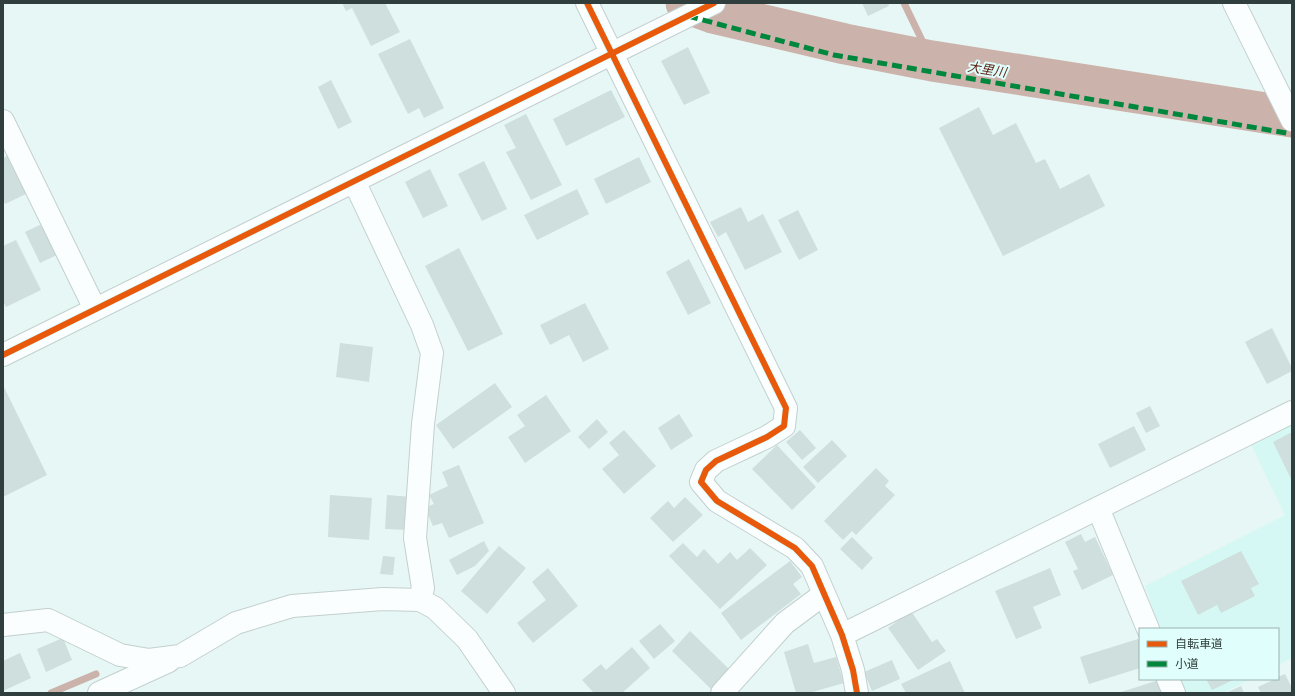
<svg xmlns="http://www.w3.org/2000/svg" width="1295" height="696" font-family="'Source Serif 4','Noto Sans JP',serif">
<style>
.built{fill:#d6f8f4}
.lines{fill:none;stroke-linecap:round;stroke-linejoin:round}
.stream{stroke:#cbb2aa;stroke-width:7}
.river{stroke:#cbb2aa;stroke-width:41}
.building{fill:#cedfdd}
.minor-casing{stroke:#c2d0ce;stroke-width:24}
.minor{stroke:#fbfefe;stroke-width:22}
.quiet{stroke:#00873e;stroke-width:5;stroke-dasharray:10 5;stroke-linecap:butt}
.cycleway-casing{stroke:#e0fefb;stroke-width:8}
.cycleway{stroke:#e8590c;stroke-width:6}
.labels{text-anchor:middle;stroke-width:4;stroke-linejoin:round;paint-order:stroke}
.water-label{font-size:13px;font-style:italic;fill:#5f291b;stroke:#e0fefb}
</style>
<rect width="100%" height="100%" fill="#e7f7f5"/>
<!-- built -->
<path class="built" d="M1292,420v238l-14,7v-36h-118l-15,-43 140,-71 -33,-68 -2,-7z
M1178,679h73l-28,14h-40z"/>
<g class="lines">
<!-- stream -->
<path class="stream" d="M904,3l28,58
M51,693l45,-19"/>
<!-- river -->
<path class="river" d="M686,3l27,10 132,31 87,17 360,56"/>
</g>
<!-- building -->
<path class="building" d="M342,3h43l15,29 -29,14 -19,-38 -6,3z
M862,3h26l1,3 -21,10z
M410,39l34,69 -20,10 -5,-10 -11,6 -30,-60z
M688,47l22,46 -26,12 -23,-44z
M331,80l21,42 -14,7 -20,-42z
M611,90l14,27 -59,29 -13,-27z
M979,107l14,28 23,-12 20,40 9,-4 15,30 29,-15 16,32 -102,50 -64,-128z
M526,114l36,71 -31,15 -25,-48 10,-4 -12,-23z
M7,156l19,38 -21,10 -2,-5v-41z
M639,157l12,25 -45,22 -12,-25z
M484,161l23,48 -25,12 -24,-47z
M430,169l18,37 -25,12 -18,-36z
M577,189l12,25 -52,26 -13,-25z
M741,207l7,15 15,-8 19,38 -37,18 -19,-38 -8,5 -8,-15z
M798,210l20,40 -19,10 -21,-40z
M42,224l15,31 -17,8 -15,-31z
M16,240l25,50 -35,17 -3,-6v-55z
M459,248l44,86 -35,17 -43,-85z
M689,259l22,44 -23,12 -22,-43z
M585,303l24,46 -26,13 -14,-27 -19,10 -10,-20z
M1272,328l20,40v3l-25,13 -22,-42z
M340,343l33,4 -4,35 -33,-5z
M495,383l17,24 -59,42 -17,-24z
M3,385l44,90 -44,22z
M546,395l25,36 -46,32 -17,-26 17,-11 -8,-11z
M1150,406l10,20 -14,7 -10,-20z
M679,414l14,22 -22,14 -13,-22z
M597,419l11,13 -19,17 -11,-12z
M1134,426l12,24 -36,18 -12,-24z
M624,430l32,36 -32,28 -22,-25 17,-14 -10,-12z
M800,430l16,18 -14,12 -16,-18z
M1292,432v49l-19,-39z
M832,440l15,16 -29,27 -15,-16z
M777,445l39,42 -24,23 -40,-41z
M459,465l25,58 -35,15 -7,-15 -9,3 -8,-18 9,-4 -5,-9 19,-9 -6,-14z
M876,468l13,13 -4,5 10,9 -39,40 -4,-4 -9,9 -19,-19z
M330,495l42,3 -3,42 -41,-3z
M387,495l25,2 -3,33 -24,-1z
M685,497l18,18 -30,27 -23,-24 18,-17 6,7z
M1081,534l4,8 10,-5 18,38 -31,15 -9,-19 5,-2 -13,-27z
M852,537l21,21 -11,12 -22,-21z
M484,541l5,10 -14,15 -18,9 -8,-15z
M683,543l14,14 7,-8 14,15 12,-12 7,8 13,-12 17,17 -47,44 -51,-53z
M499,546l27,22 -39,46 -26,-23z
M1241,551l18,33 -8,4 4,8 -34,17 -4,-8 -19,10 -17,-34z
M383,556l12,1 -2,18 -13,-1z
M790,561l12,16 -9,7 8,10 -60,46 -20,-27z
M548,568l30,38 -45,37 -16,-20 29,-23 -14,-18z
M1050,568l11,27 -28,12 9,21 -26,11 -21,-48z
M911,611l21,31 5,-3 9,12 -28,19 -30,-42z
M660,624l15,17 -21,18 -15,-18z
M690,631l40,39 -19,19 -39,-38z
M63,638l9,22 -26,12 -9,-23z
M1138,639l2,7v22l-51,16 -9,-27z
M808,644l6,19 22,-6 8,26 -35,10h-13l-12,-41z
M632,647l18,21 -28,25h-28l-12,-13 19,-16 5,6z
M20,653l11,25 -28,13v-30z
M892,660l8,19 -28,12 -8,-19z
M950,661l15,32h-59l-5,-9z
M1285,674l7,14v5h-31l-3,-6 17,-8h3v-2z
M1162,679l5,14h-49z
M1206,679h29l-23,11z
M1241,686l3,7h-18z"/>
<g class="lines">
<!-- minor casing -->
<g class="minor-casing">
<path id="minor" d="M587,3l199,405 -2,18 -17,11 -51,24 -10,9 -5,12 16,19 78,47 17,18 30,69 11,35 4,23
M1234,3l58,117
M3,121l92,188
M354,181l68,144 10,28 -9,71 -8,114 8,50 -3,12
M3,355l711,-352
M1098,508l50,121
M3,625l45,-5 72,35 29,5 31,-4 56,-33 56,-17 91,-7 37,1 15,8 32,31 37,54
M842,635l450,-223
M1168,679l6,14
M99,693l70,-32
M722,693l63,-70 39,-29"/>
</g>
<!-- minor -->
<use href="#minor" class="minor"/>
<!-- quiet -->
<path class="quiet" d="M688,16l146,39 458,79"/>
<!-- cycleway casing -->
<g class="cycleway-casing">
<path id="cycleway" d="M587,3l199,405 -2,18 -17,11 -51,24 -10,9 -5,12 16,19 78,47 17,18 30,69 11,35 4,23
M3,355l711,-352"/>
</g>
<!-- cycleway -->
<use href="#cycleway" class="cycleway"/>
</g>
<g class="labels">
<!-- water labels -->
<g class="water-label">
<text transform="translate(987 69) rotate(9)" y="5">大里川</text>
</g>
</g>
<!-- border -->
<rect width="1295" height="696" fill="none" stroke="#303f3d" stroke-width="8"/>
<!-- legend -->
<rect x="1139" y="628" width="140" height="52" fill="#e0fefb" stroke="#9ab2af"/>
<rect x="1147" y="641" width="20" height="6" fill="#e8590c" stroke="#9ab2af"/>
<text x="1175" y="648" font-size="12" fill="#303f3d">自転車道</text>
<rect x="1147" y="661" width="20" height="6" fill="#00873e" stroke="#9ab2af"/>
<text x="1175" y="668" font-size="12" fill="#303f3d">小道</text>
</svg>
